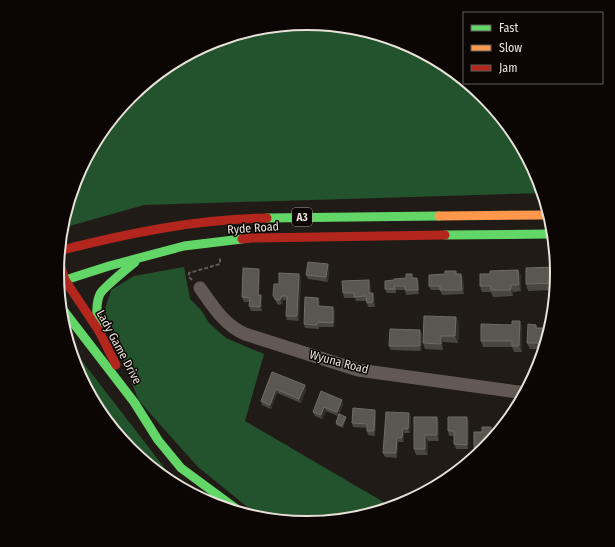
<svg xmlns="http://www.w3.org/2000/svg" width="615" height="547" font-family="'Fira Sans Condensed',sans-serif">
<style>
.forest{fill:#23532c}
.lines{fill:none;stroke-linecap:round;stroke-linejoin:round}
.path{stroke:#615b57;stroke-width:2;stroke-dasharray:4 2;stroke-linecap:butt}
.street{stroke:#625955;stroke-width:13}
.fast{stroke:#63d668;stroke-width:9}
.slow{stroke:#ff974d;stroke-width:9}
.jam{stroke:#b3261e;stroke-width:9}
.wall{fill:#494540}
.shaded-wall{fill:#312d28}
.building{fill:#5a5650;stroke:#706b66}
.labels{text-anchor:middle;stroke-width:3;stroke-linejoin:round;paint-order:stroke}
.shield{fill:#0b0604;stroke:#a69f9a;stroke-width:1}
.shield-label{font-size:11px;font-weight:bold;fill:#e8e1da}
.street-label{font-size:12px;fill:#e8e1da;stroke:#0b0604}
.rim{fill:none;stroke:#e8e1da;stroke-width:2}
</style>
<rect width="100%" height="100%" fill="#201b16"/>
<!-- forest -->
<path class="forest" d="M308,23l96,19 81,55 54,81 3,15 -398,12 -78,22 10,-50 55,-81 81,-54z
M184,267l6,32 11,11 8,13 17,15 38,16 -19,67 147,86 -85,17 -51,-10 -58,-47 -59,-66 -32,-79 -2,-13 6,-19 23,-14z
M72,348l98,127 11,9 -51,-34 -54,-81z"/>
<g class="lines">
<!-- path -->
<path class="path" d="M192,280l-3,-3v-4l31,-9v-6h-1"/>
<!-- street -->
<path class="street" d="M200,288c13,18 24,37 45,46l113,36 160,22h6"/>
<!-- fast -->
<path class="fast" d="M267,218l172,-2
M445,235l105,-1
M59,282l50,-16 75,-20 58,-7
M64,311l70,91 24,38 23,28 57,42
M99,331c-2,-12 -4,-26 1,-37 3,-6 28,-26 35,-32"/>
<!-- slow -->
<path class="slow" d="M439,216l107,-1"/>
<!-- jam -->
<path class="jam" d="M242,239l10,-1 193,-3
M62,250c68,-17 135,-31 205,-32
M59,261l6,19 34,51 17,34"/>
</g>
<!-- wall -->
<path class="wall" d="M328,264l1,4 -1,14 -20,-3 -2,-4z
M518,270l3,6v15l-8,1v4l-20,1 -2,-5h-9l-2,-6 10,-12z
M260,273l-1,22 3,4v12h-11l-2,-5v-4h-5l-2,-5z
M457,274h4l2,4 1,16 -22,1 -2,-5h-9l-2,-4z
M558,274l-3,16 -27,1 -2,-7z
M301,278l-2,43 -12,-1 -1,-4 1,-16h-4l-1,4 -3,1 -2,-1 -4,-9 6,-11z
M413,278h4l2,4v12l-13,1 -1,-5h-9v3h-9l-2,-4 9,-9z
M369,280l1,4 1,9 3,4 1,10h-7l-1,-6h-11l-1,-3h-11l-1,-5z
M318,298l2,4v4l15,5 -1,16h-15v2l-14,-1 -1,-4z
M456,317l3,7 -1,19 -15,-1v8l-18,-1 -2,-6z
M536,325l1,3h10l-4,21h-13l-3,-6z
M522,327v25h-8l-2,-5h-29l-2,-6z
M420,330l2,4 -1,17 -30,-1 -2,-4z
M272,372l33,13 1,5 -5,13 -24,-10 -6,16 -9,-4 -1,-4z
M321,391l22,13 -4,11 7,4 -3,9 -7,-3v-2l2,-7 -12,-5 -4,8 -7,-3 -2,-4z
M376,414l-1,22 -7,-1 -1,-4v-3l-14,-1 -1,-4z
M411,417l-1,16h-6v9h-6l-1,16 -12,-1 -2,-4z
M437,417l2,6v18h-11v14h-12l-2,-6z
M469,421l-1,28h-12l-2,-5v-8h-5l-1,-5z
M493,432h4l-13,19 -6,4h-2l-2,-7z"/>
<!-- shaded-wall -->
<path class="shaded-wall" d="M328,264l1,4 -1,14 -2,-5z
M259,269l1,4 -1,26 -1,-4z
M518,270l3,6v15l-2,-6z
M299,274l2,4 -2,43 -2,-5z
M461,274l2,4 1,16 -2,-4z
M417,278l2,4v12l-1,-4z
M369,280l1,4 1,13 -2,-4z
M511,285l2,7v4l-2,-6z
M373,293l1,4 1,10 -2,-5z
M261,295l1,4v12l-2,-4z
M282,296l1,4 -1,4 -2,-4z
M318,298l2,4v8l-2,-4z
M333,307l2,4 -1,16 -1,-4z
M456,317l3,7 -1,19 -3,-7z
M520,321l2,6v25l-3,-6z
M420,330l2,4 -1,17 -1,-5z
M441,336l2,6v8l-2,-6z
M305,385l1,5 -5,13 -2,-4z
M276,389l1,4 -6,16 -1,-4z
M342,400l1,4 -5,12 -1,-4z
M324,407l2,4 -4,8 -1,-4z
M375,410l1,4 -1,22 -1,-5z
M409,413l2,4 -1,16 -2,-4z
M346,417v2l-3,9 -1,-2z
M437,417l2,6v18l-2,-6z
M467,417l2,4 -1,28 -1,-4z
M403,428l1,5v9l-2,-4z
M425,435l3,6v14l-3,-6z
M397,437l1,5 -1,16 -1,-5z"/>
<!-- building -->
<path class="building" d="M308,262l20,2 -2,13 -20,-2z
M557,267l1,7 -2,9 -30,1v-16z
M243,268l16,1 -1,26h3l-1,12 -11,-1 1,-8 -8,-1z
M518,270l1,15h-8v5h-20l-1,-4h-10v-12h10v-3z
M445,271h11v3h5l1,16h-22v-4h-11v-11l16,-1z
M279,273l20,1 -2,42h-11l1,-20h-5l-2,4h-2l-3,-1 -2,-4 1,-11h5z
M406,274h6v4h5l1,12h-13v-4h-11l1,3h-10v-8l9,-1v-1l12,-1z
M369,280v13h4v9l-6,1 -1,-7 -12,1v-4h-11l-1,-12z
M305,297l13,1v8l15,1v16l-16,-1v3l-13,-1z
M424,316l32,1 -1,19h-14v8l-18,-1z
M512,321h8l-1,25h-7v-5h-31v-17l31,1z
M528,324l8,1v3h11l-3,15h-17z
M390,329l30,1v16h-31z
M272,372l33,13 -6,14 -23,-10 -6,16 -9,-4z
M321,391l21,9 -5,12 -13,-5 -3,8 -8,-3z
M353,408l22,2 -1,21h-7v-7l-15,-1z
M386,412l23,1 -1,16 -5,-1 -1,10 -5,-1 -1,16h-13z
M339,414l7,3 -4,9 -6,-3z
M414,417h23v18h-12v14h-11z
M448,417h19v28l-13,-1v-13h-6z
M482,427h9v5h6l-11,16h-12v-16h8z"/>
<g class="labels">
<!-- shield labels -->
<rect class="shield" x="292" y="208" width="20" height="18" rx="3"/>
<g class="shield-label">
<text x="302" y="221">A3</text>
</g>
<!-- street labels -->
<g class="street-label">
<text transform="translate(253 228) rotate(-4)" y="4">Ryde Road</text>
<text transform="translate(119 347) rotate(62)" y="4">Lady Game Drive</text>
<text transform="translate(339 362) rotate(15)" y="4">Wyuna Road</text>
</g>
</g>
<!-- crop -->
<path d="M0 0H615V547H0ZM64 273a243 243 0 1 1 486 0a243 243 0 1 1-486 0Z" fill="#0b0604" fill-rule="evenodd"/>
<path class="rim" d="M64 273a243 243 0 1 1 486 0a243 243 0 1 1-486 0Z"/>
<!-- legend -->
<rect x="463" y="12" width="140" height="72" fill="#0b0604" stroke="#635e5a"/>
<rect x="471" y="25" width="20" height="6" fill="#63d668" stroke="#635e5a"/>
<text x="499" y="32" font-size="12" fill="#e8e1da">Fast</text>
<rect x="471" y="45" width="20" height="6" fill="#ff974d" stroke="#635e5a"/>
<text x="499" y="52" font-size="12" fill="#e8e1da">Slow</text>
<rect x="471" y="65" width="20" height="6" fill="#b3261e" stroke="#635e5a"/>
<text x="499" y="72" font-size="12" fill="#e8e1da">Jam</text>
</svg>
